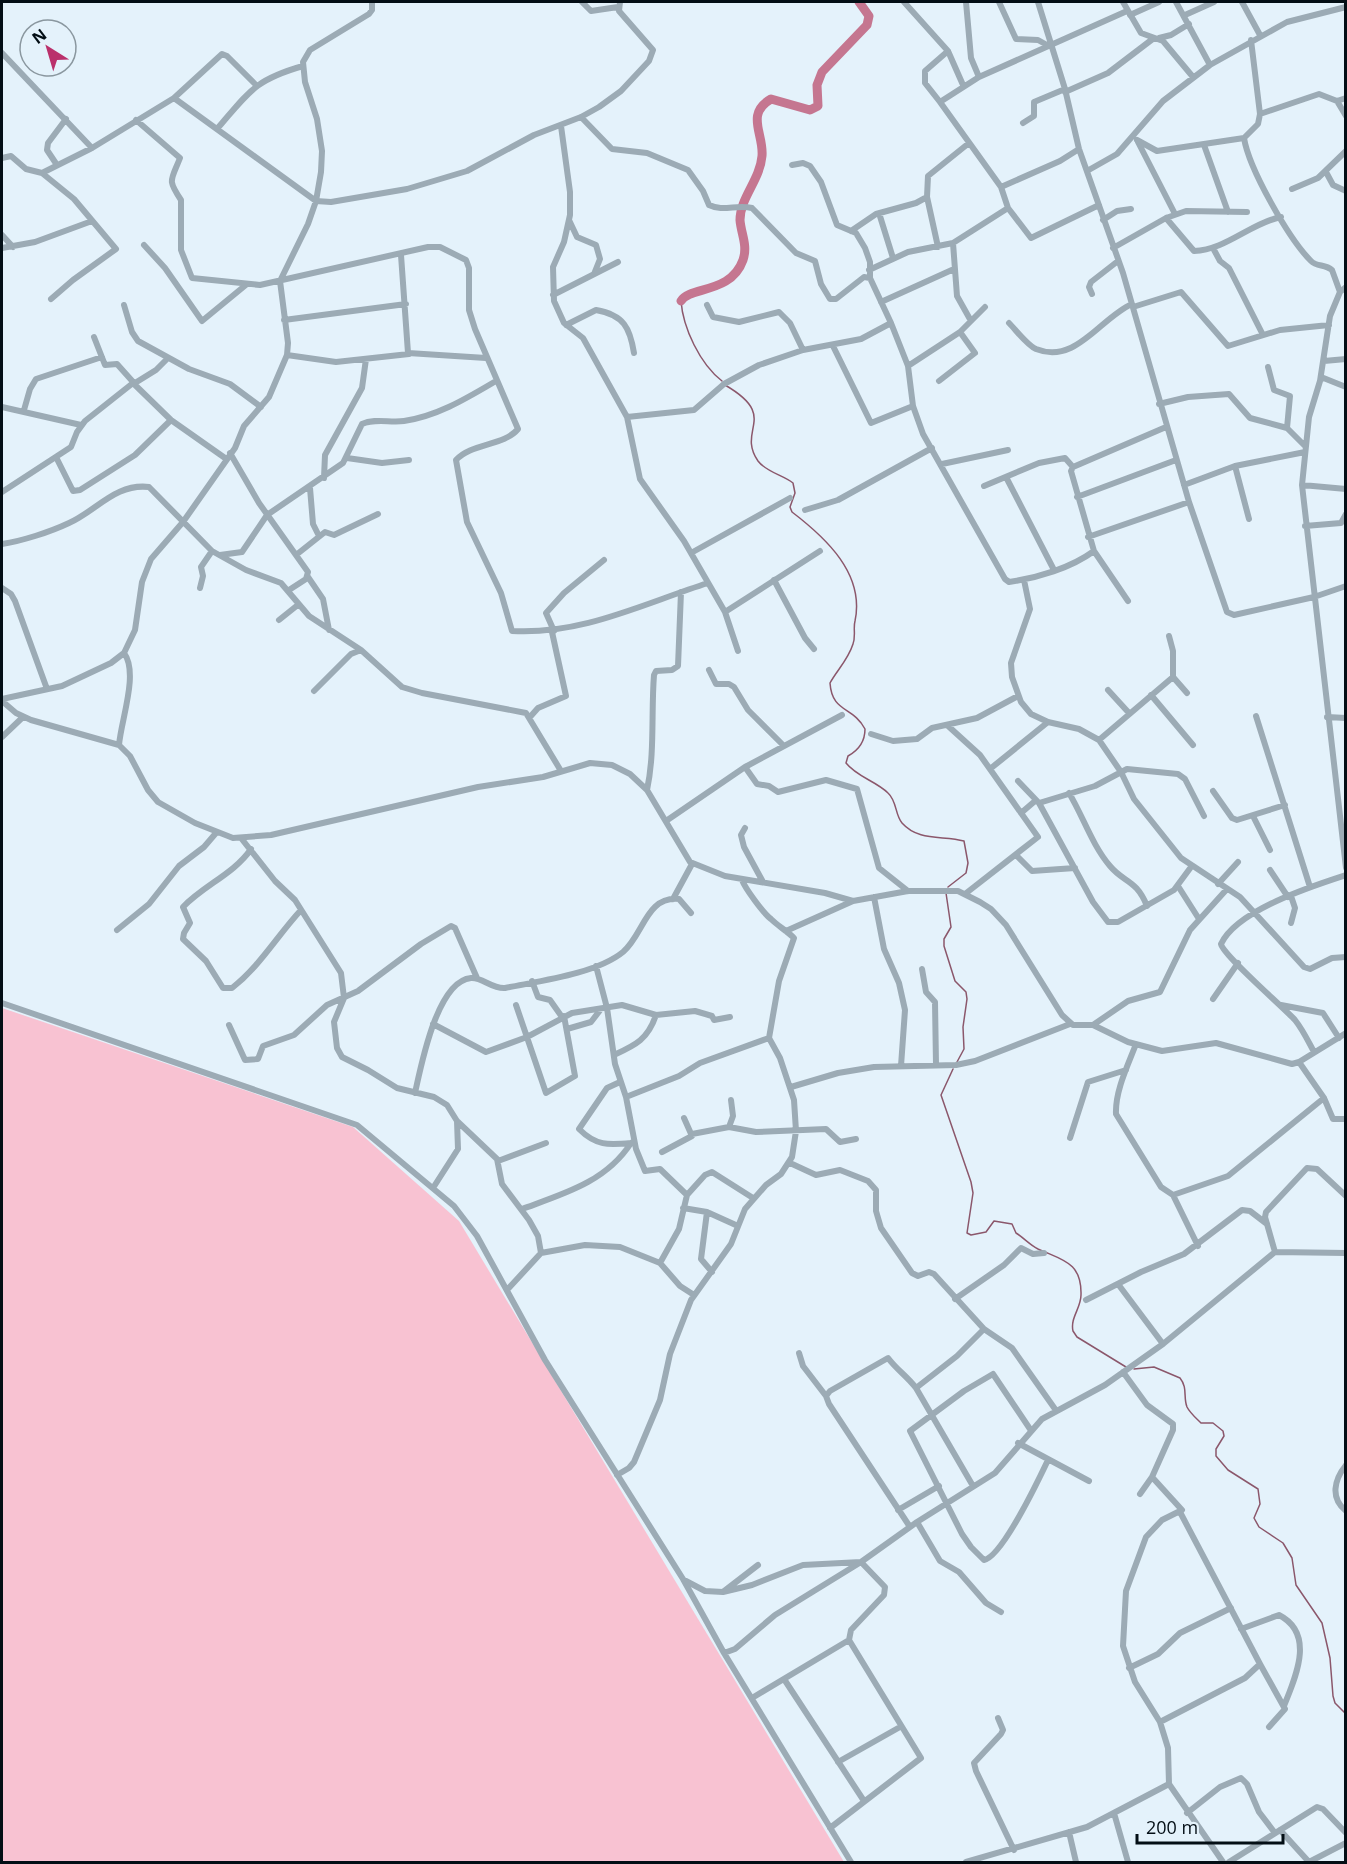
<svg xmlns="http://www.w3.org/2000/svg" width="1347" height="1864" font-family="'Open Sans',sans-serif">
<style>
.green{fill:#f8c2d2}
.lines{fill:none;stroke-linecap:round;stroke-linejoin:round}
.stream{stroke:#8b576b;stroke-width:1.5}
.river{stroke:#c57690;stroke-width:9}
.minor{stroke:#9cabb5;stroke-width:6}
</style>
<rect width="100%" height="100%" fill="#e4f2fb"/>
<!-- green -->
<path class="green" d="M2,1008l351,119 106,94 385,641h-842z"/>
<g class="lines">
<!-- stream -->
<path class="stream" d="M681,301c2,27 19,63 41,80
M725,385c55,32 11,44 33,76 8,11 25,14 35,22l2,10 -5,14 2,5c34,26 73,62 63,109 -2,7 1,15 -2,23 -5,16 -16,26 -23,39 2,30 23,23 35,46 0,13 -6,21 -17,27l-2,7c11,14 30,18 42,30 9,8 7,22 14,30 17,19 41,12 62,18l4,22 -2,10 -18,14
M946,893l5,34 -7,12v7l11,35 11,11 1,7 -4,28 1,22 -7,13
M953,1069l-12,26 30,87 2,11 -6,40 4,2 15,-3 8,-11 18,3 4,9c8,5 14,12 22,16 24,11 44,13 43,46 0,13 -11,23 -8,36l4,6 49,30
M1134,1369l20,-2 26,11c8,10 3,19 7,29 3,6 9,11 14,16h12l10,8 1,5 -8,13v7l12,14 30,19 2,15 -6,14 5,9 24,16 9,15 4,27 26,38 8,35 3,38 2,7 11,11"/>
<!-- river -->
<path class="river" d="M681,301c9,-15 50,-7 62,-41 5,-15 -2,-26 -3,-40 0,-22 20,-40 22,-64 2,-22 -17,-42 9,-57l39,11 8,-4 -1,-21 5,-13 45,-47 2,-9 -10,-14"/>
<!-- minor -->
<path class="minor" d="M582,2l9,9 27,-4
M904,2l44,49 15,34
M966,2l5,56 8,19
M999,2l17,37 22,1 9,5
M1038,2l27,87 14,60 44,124 66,229 38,110 7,3 80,-18 32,-11
M1123,2l18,31 22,8 30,36
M1176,2l34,63
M1242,2l18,33
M1130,15l29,-13
M1185,15l29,-13
M1159,38l12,-3 18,-11
M1251,40l9,74 -2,10 -14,14c5,31 45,101 67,123 6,6 14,3 21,9l8,22
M2,53l90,95
M1065,92l43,-19 46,-35
M174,98l48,-44 5,2 29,29
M1337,101l9,15
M940,102l-15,-19v-12l23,-20
M1260,114l59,-20 18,7 9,-3
M581,117l31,32 35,4 41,17 15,21 6,14c14,7 28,-1 43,3l44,45 19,8 6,23 9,15h6l28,-22 6,1
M136,120l44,38c-9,23 -13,21 1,42v50l11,28 68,7 168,-38h12l26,13 3,8v42l6,19 43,100c-14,17 -47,14 -62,31l11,62 34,71 11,38c70,4 130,-27 196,-48
M1023,123l11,-7v-14l31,-13
M561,126l9,66v23l-6,27 -11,25 1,34 10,22 19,15 44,79 13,62 44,62 41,71 13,39
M217,129c32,-37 37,-49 86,-63
M1137,140l20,11 87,-13
M1138,142l37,72
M1204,145l24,67
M1079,149l-19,12 -59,26 -61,-85 39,-25 148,-66
M2,158l9,-2 15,13 16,4 50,-25 82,-50 142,103 15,1 76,-13 60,-18 67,-36 47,-18 18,-10 22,-16 28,-30 4,-11 -34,-39 1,-9
M57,165l-10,-15 1,-7 18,-24
M792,165l11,-2 7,3 11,16 16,43 19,8 9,15 5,14v16l21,45
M1087,171l30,-17 46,-53 47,-36 77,-43 59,-15
M1326,172l7,13 13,6
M42,173l32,26 42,50 -43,31 -22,19
M1001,187l7,21 23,30 68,-33
M1292,189l26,-11 28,-27
M879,213l14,45
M1166,218l28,33c32,-1 55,-27 87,-34
M569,220l8,17 19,8 4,14 -6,15
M1103,220l14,-9 14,-2
M851,231l25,-17 40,-11 11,-6
M2,235l11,12
M953,243l4,53 14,25
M144,245l21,23 37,53 45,-37
M938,247l-11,-50 1,-21 41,-33
M2,248l33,-6 57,-21
M1113,248l53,-30 20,-7 61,1
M1213,248l7,13 9,7 34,67
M401,255l7,98 78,5
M869,270l39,-18 45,-9 55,-35
M1346,287l-6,5 -10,24 -10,65 -11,36 -7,68 44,383
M1092,294l-3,-7 2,-5 27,-21
M553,295l65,-33
M881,302l73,-33
M124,305l8,27 6,9 51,28 41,15 31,23
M707,305l6,12 26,5 40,-10 11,11 13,27
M1133,307l48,-15 47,54 52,-16 49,-5
M284,320l122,-16
M1009,323c7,7 18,22 27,26 40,16 64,-31 96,-45
M566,325l30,-15c28,5 34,18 38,43
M94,337l11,28 12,-1 17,19
M833,346l38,77 42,-17
M287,355l49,7 73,-8
M1324,361l22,-2
M908,366l52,-34 25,-25
M1268,367l6,23 16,6 -3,32
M1321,377l25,10
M939,381l36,-28 -15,-21
M135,383l21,-13 12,-12
M1159,404l29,-7 41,-3 21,24 37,10 18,18
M2,407l79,18
M24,410l6,-21 6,-10 66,-22
M627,417l67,-7 30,-26 35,-19 44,-15 58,-11 30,-16 17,43 5,40 10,28 82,145 4,3c28,-4 62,-14 85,-31l-23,-80 2,-4 -8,-9 -26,5 -55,23
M230,453l29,50 49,69 -2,7 -17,11
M56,457l17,34 7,-1 55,-35 36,-35
M347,458l35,5 27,-3
M942,464l66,-14
M1235,466l14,53
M1073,467l93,-40
M1006,477l48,93
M324,478l1,-23 37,-67 4,-29
M1184,485l51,-19 70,-14
M1302,485l44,4
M310,488l3,36 6,12
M2,492l69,-45 6,-15 8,-11 48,-38 38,37 54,38
M1077,497l99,-37
M805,510l33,-10 94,-52
M267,515l76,-52 19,-39c13,-6 28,-1 42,-3 34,-5 63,-23 92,-40
M1305,526l36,-3 5,-9
M1088,537l101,-35
M2,544c20,-3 48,-12 67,-21 27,-12 47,-40 80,-36l63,64 34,19 35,13 28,33 52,34 41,37 20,6 104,20 35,58
M1094,551l34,50
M691,553l99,-55
M220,555l22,-3 25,-37
M296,555l29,-23 9,3 44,-21
M308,577l15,22 6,31
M774,580l31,58 9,11
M1024,580l6,29 -19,54 1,14 9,25 10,12 17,8 31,7 20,11 22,32 13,27 47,59 59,39 64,70 6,2 22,-11 14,-1
M2,588l9,6 4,7 32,88
M200,588l3,-12 -2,-9 11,-16
M725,612l95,-61
M279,620l20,-16
M554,631l-8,-18 18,-20 40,-33
M1169,636l4,15v26
M709,670l7,14h13l5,3 14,23 36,36
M1108,690l21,23
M314,691l37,-37 10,-4
M1151,695l42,50
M2,699l60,-13 49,-23 13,-10 11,-23 7,-48 9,-23 32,-37 52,-74 9,-22 25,-29 18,-42 1,-12 -8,-62 28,-57 8,-23 5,-29 1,-21 -5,-32 -12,-37 -2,-20 7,-12 59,-36 3,-4v-8
M2,701l14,12 15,7 88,25 11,11 18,34 10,12 37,21 38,15 38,-3 207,-48 65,-10 47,-14 22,2 18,9 17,16 43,72 35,14 100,17 28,8 55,-10h50l22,11 11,7 15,16 56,90 11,10h20l35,17 34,9 54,-8 76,21 7,-2 47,-29
M1256,716l54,171
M530,717l8,-9 28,-12 -14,-64
M1327,717l19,1
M947,725l33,30 58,82 -73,57
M871,734l22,7 24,-2 15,-11 45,-10 41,-22
M2,737l21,-20
M1099,740l74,-63 14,16
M119,745c2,-25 20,-72 5,-92
M745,767l12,17 12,2 9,6 48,-12 31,9 22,79 29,23
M990,769l58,-47
M1018,781l21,22 56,-17 32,-17 51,5 7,5 19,37
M647,790c8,-37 4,-77 7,-115l2,-4 16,-1 6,-4 3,-74
M1213,791l19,27 5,2 48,-15
M1069,793c14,23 23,52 41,73 14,17 26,13 37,40
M1039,803l54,99 15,20h10l56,-32 17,-23
M1021,813l14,-12
M1253,816l17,34
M666,821l79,-54 97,-52
M745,828l-4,7 3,12 19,35
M241,838l34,43 20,19 46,73 3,25 -10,24 3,26 5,9 26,13 29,18 37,9 13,8 10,16 40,38 5,25 27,36 9,16 3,17 -34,37
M251,849c-17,25 -47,36 -68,58l7,16 -6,10 -1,6 23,22 17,27h9c28,-22 45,-52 69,-78
M1016,855l16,16 43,-3
M1270,870l18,27
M1218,884l20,-22
M1178,886l21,33
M874,897l10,52 15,34 6,27 -4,56
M673,899l19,-35
M1291,923l4,-15 -4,-12
M117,930l32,-26 30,-38 25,-19 12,-14
M786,931l67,-30
M596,966l11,42 8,56 11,33 10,52 9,22 15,-2 27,26 18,-20 7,-3 41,26
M922,969l4,23 9,10 1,62
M532,981l6,16 12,3 12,17
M1213,999l25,-36
M2,1003l355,122 97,81 23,30 68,124 138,219 41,74 127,209
M516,1005l30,88 29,-17 -11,-60
M1281,1005l42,8 16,25
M433,1024l53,28 41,-15 45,-24 50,-8 34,10 39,-4 17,5 2,4 16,-3
M229,1025l16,35 13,-1 5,-13 31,-11 33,-30 31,-14 63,-47 30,-18 4,2 22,50
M1093,1025l35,-24 32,-9 30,-62 37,-41
M567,1029l24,-7 10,-13
M1136,1044c-8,21 -21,47 -20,70l45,73 12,8 55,-19 96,-78
M1314,1052c-6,-11 -11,-22 -19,-32 -13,-14 -72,-65 -74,-76 16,-34 91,-58 125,-69
M614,1055c22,-10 34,-16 42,-40
M1299,1062l25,36 9,21h13
M620,1082l-13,6 -28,41c17,17 29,16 52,14
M791,1087l47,-14 36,-6 82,-2 19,-4 95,-37
M415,1093c6,-27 22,-112 56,-115 11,-1 21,11 34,10 34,-7 91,-14 118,-36 21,-18 23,-56 56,-53l12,14
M626,1097l53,-21 21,-13 69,-25
M729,1127l4,-11 -2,-16
M692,1134l37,-7 27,5 70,-3 14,13 16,-3
M1070,1138l18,-56 38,-12
M662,1152l30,-16 -8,-18
M498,1161l48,-18
M790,1163l26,12 24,-5 28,11 8,9v21l5,17 31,45 6,3 11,-4 5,2 50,55 28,19 43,61
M433,1188l25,-39 -1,-28
M1173,1195l25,51
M683,1208l24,4 31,14
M522,1209c41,-15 84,-27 109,-66
M707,1212l-6,47 11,13
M1275,1252l-10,-35 1,-5 41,-44 10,1 29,27
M541,1253l44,-8 35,2 40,16 20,23 14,9
M660,1263l19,-34 8,-34
M1118,1284l45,60
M955,1299l49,-34 17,-17 12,6 11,-1
M1086,1300l55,-28 43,-18 58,-44 8,1 17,13
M799,1353l4,13 23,30
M1123,1372l24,33 26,19v6l-21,47 30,33 -20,10 -16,17 -20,54 -3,55 12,36 25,40 8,26 1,36 54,78
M916,1388l41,-32 27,-27
M1030,1429l-37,-55 -29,17 -54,40 52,103 9,13 13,13c18,-3 55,-81 64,-100
M1018,1443l71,38
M1346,1465c-12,15 -16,33 0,46
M617,1475l12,-7 5,-6 26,-62 10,-46 21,-54 40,-56 14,-35 21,-24 15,-11 11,-17 4,-26 -2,-31 -14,-42 -11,-20 10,-57 15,-43c-7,-7 -16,-12 -23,-19 -8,-6 -26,-31 -29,-39
M1140,1494l12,-17
M898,1510l41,-24
M917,1522l23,39 19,11 27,31 15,9
M910,1527l-81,-123 -3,-8 4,-5 58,-33c9,12 19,18 28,30l57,98
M686,1581l19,10 18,1 35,-27
M723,1592l29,-7 51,-20 58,-3 24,25 -1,8 -33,35 -2,10 72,118 -91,70
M1241,1629l38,-14c37,19 16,63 5,91
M724,1653l11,-4 40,-34 86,-53 56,-40 78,-49 47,-54 63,-34 58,-41 112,-92 71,1
M1260,1664l25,45 -16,18
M1129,1668l29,-14 22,-21 51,-25
M784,1679l80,122
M752,1698l97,-58
M998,1718l5,12 -2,4 -27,29 2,8 38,79
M1160,1722l85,-44 15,-14 -80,-152
M838,1762l62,-35
M1114,1813l14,49
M1187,1813l33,-26 21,-9 6,6 12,28 16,21
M1280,1830l29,32
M1069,1832l7,30
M966,1862l121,-35 82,-43
M1229,1862l88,-55 6,2 23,24
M1309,1862l37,-19"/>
</g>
<!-- border -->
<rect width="1347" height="1864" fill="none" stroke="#030e15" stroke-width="6"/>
<!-- north arrow -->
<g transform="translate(48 48) rotate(323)"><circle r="28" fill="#e4f2fb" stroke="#8a979f" stroke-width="1.5"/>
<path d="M0-4.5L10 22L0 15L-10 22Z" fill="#ba306b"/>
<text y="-9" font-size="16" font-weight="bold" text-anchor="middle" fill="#030e15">N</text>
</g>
<!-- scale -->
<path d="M1137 1834v9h146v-9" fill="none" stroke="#030e15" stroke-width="3"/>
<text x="1146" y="1834" font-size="18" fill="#030e15" stroke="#e4f2fb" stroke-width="4.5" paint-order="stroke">200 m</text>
</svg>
